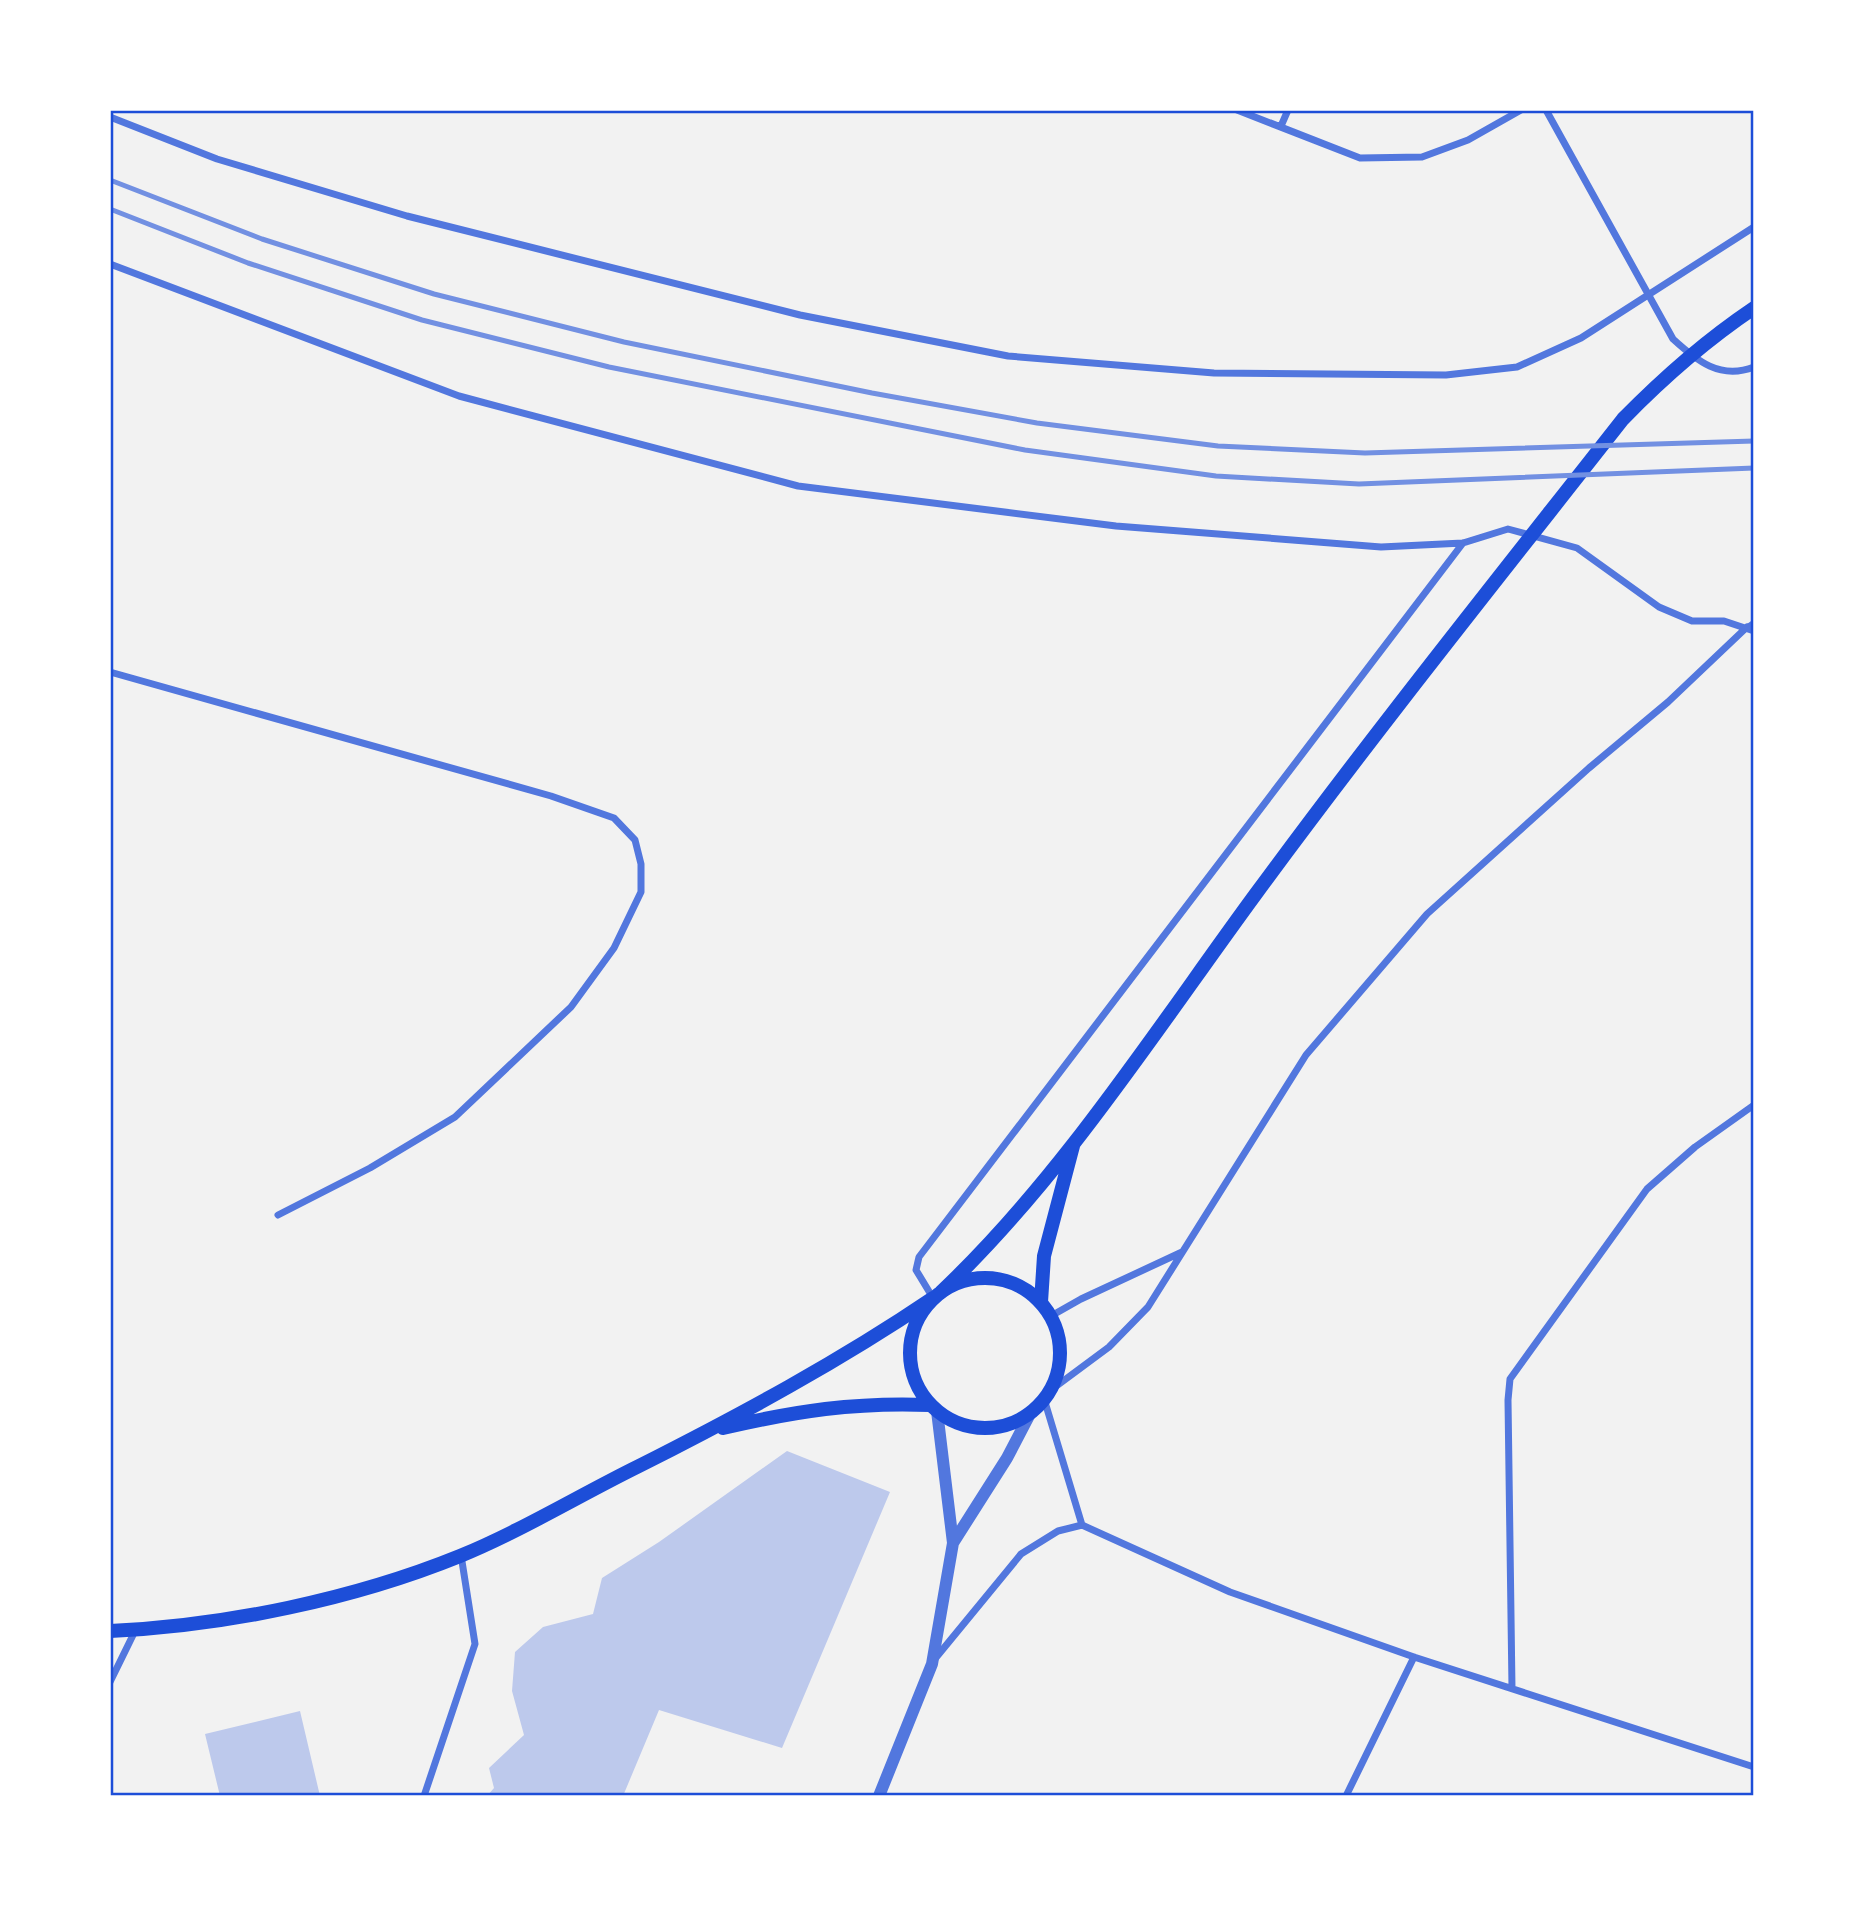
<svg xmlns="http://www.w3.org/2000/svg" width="1864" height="1906" font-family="Signika,sans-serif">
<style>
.building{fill:#bdc9ec}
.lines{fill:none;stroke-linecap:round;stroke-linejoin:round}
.service{stroke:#5277de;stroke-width:5}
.minor{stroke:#5277de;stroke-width:7}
.tertiary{stroke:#5277de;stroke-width:12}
.secondary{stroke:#1d4ed8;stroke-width:14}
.rail{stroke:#7290e2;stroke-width:5}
.neatline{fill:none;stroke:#1d4ed8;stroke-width:2.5}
</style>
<rect width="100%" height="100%" fill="#f2f2f2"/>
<!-- building -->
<path class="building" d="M787,1451l103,41 -108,256 -123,-38 -36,86h-136l7,-8 -5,-20 35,-33 -12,-44 3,-39 28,-25 50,-13 9,-36 57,-36z
M300,1711l20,85h-100l-15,-62z"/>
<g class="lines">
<!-- service -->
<path class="service" d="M1747,627l7,-5"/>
<!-- minor -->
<path class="minor" d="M1237,110l123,48 62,-1 46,-17 53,-30
M1546,110l127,229c24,22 47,41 81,28
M110,117l107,42 190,57 393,99 208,41 206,17 232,2 71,-8 64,-29 173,-111
M1281,126l7,-16
M110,264l349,132 339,90 318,40 265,21 82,-4 45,-14 69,19 82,59 33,14h32l30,10
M110,672l441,124 63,22 21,22 6,24v28l-27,56 -43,59 -116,110 -85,51 -92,47
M933,1298l-17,-28 3,-13 544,-714
M1051,1316l30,-17 101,-47
M1051,1390l58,-43 39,-40 158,-252 121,-141 162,-146 79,-66 79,-75
M1045,1402l37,123
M934,1660l87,-106 37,-23 24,-6 148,67 184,65 340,110
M110,1682l25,-51
M1512,1688l-4,-288 2,-21 137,-190 48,-42 59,-42
M424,1796l51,-152 -14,-89
M1346,1796l68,-139"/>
<!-- tertiary -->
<path class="tertiary" d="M953,1543l54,-85 24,-46
M879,1796l53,-132 21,-121 -16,-132"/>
<!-- secondary -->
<path class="secondary" d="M910 1353a75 75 0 1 1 150 0a75 75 0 1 1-150 0Z
M941,1292c119,-112 217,-265 314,-397 119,-162 244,-318 368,-476 41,-42 82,-78 131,-111
M1041,1302l3,-46 29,-110
M723,1428c73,-17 131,-26 207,-23
M110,1631c115,-5 244,-32 350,-75 61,-25 120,-61 179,-90 101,-51 201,-105 294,-168"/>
<!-- rail -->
<path class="rail" d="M110,180l152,59 172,55 190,48 248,51 165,30 181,23 147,7 389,-12
M110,209l138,54 174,57 187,47 416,83 191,26 143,8 395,-16"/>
</g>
<!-- border -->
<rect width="1864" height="1906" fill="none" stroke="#ffffff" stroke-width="224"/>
<rect x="112" y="112" width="1640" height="1682" class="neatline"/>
</svg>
